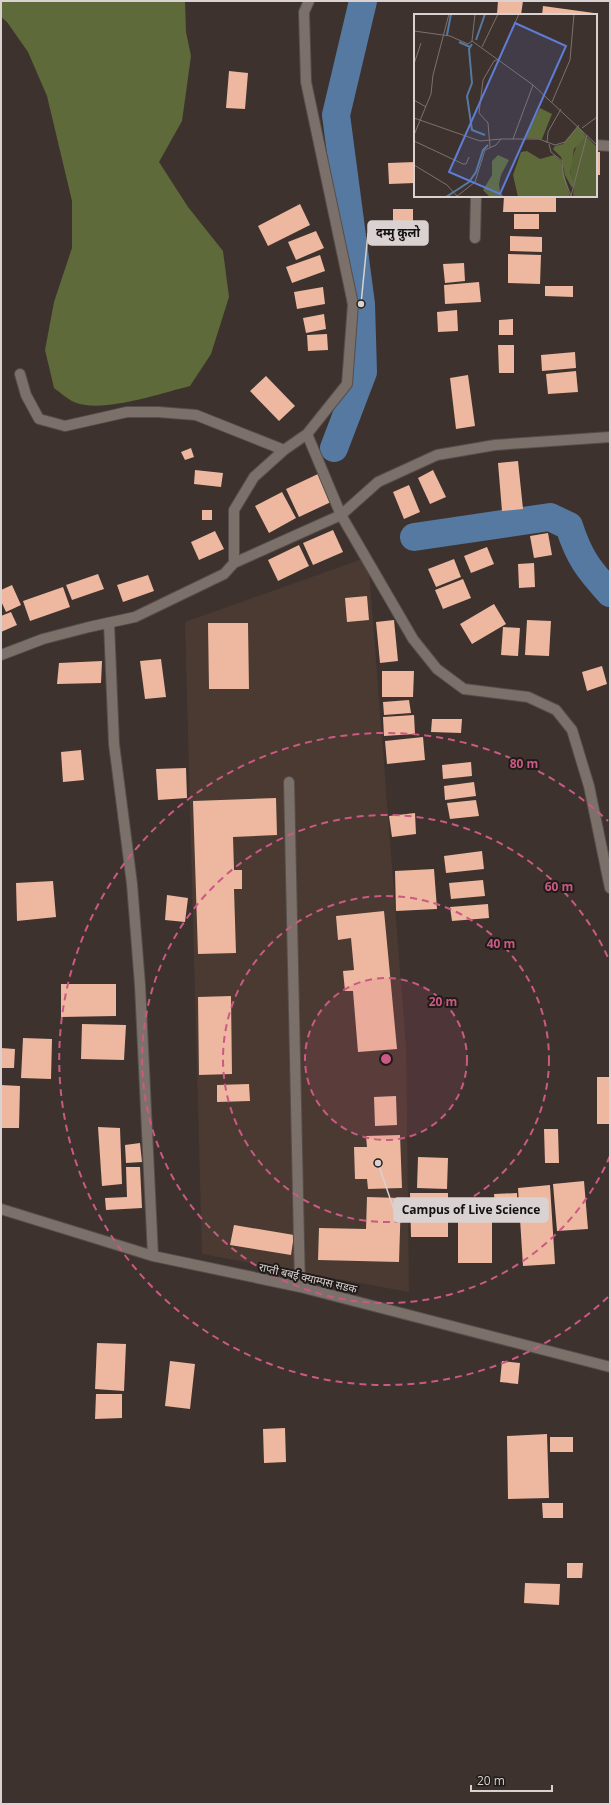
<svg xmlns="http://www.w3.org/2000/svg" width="611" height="1805" font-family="'Open Sans','Noto Sans Devanagari',sans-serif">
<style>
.built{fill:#4a3a32}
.forest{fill:#5e6a39}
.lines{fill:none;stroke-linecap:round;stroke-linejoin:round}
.canal{stroke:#5579a0;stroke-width:28}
.building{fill:#eeb79f}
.minor-casing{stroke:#564e4a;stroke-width:12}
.minor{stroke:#7c706b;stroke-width:10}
.ring{fill:none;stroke:#ca5984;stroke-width:2;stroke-dasharray:7 5}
.labels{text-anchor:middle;stroke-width:4;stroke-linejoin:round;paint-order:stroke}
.street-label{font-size:11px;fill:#d9d2d0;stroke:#201b19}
.inset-river{fill:none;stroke:#5579a0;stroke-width:2}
.inset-road{fill:none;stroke:#7b726f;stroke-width:1}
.view{fill:#5f7cd5;fill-opacity:0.15;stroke:#5f7cd5;stroke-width:2}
.inset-edge{fill:none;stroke:#d9d2d0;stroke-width:2}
.centre{fill:#ca5984;stroke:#201b19;stroke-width:2}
.ring-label{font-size:12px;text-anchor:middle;font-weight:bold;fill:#ca5984;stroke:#201b19;stroke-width:4;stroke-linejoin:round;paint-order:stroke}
.leader{fill:none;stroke:#d9d2d0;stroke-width:1.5}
.callout-dot{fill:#d9d2d0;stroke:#201b19;stroke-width:1.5}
.callout{fill:#d9d2d0;stroke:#d9d2d0;stroke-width:1.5}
.callout-label{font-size:12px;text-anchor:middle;font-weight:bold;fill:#111}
</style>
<rect width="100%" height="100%" fill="#3d322e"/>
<!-- built -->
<path class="built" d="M368,557l38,491 3,244 -207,-38 -17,-632z"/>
<!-- forest -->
<path class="forest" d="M1,1h184l1,31 5,24 -9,65 -23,41 29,45 35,44 6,46 -18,57 -21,32c-29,7 -88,28 -116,16 -7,-3 -14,-10 -20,-14l-9,-38 9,-48 18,-54v-47l-25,-105 -19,-44 -21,-30 -6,-5z"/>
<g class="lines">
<!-- canal -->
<path class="canal" d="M334,448l29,-76 -2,-68 -25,-189 27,-114
M414,537l136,-20 19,9c10,31 19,43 41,67"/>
</g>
<!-- building -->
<path class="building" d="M498,1h25l-2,14 -24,-1z
M543,6l51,7v2h-52z
M229,71l19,2 -3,36 -19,-1z
M596,152h4v23h-4z
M415,162v21l-26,1 -1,-21z
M504,196h52v16h-53z
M300,204l10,21 -42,21 -10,-20z
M393,209h20v30h-20z
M514,214h25v15h-25z
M316,231l8,17 -28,12 -8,-18z
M510,236l32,1v15l-32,-1z
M508,254l33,1 -1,29 -32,-1z
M320,255l5,16 -33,12 -6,-16z
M464,263l1,18 -20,2 -2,-19z
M479,282l2,20 -36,2 -1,-19z
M545,286h28v11l-28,-1z
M323,287l2,17 -28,5 -3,-17z
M457,310l1,21 -20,1 -1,-20z
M324,314l2,15 -20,4 -3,-15z
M513,319v16h-14v-15z
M327,334l1,16 -20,1 -1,-16z
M498,345h16v28h-15z
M575,352l1,16 -34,3 -1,-16z
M576,371l2,21 -30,2 -2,-20z
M468,375l7,51 -19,3 -6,-51z
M266,376l29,30 -16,15 -29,-30z
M191,448l3,9 -9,3 -4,-8z
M518,461l5,48 -21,2 -4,-48z
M195,470l28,3 -2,14 -27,-3z
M433,470l13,27 -16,7 -12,-26z
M318,474l13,28 -32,15 -13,-28z
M409,485l11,27 -16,7 -11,-27z
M282,492l14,26 -27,15 -14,-27z
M202,510h10v10h-10z
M333,530l10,22 -30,13 -10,-22z
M215,531l9,18 -25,11 -8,-18z
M548,533l4,22 -18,3 -4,-22z
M299,545l10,21 -31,15 -10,-21z
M487,547l7,17 -23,9 -7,-17z
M454,559l7,18 -25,10 -8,-18z
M534,563l1,24 -16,1 -1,-24z
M98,574l6,15 -32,11 -6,-15z
M148,575l6,16 -31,11 -6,-17z
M463,579l8,19 -28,11 -8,-19z
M12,585l9,20 -15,7 -5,-11v-11z
M63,587l7,20 -40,14 -7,-20z
M367,596l2,24 -22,2 -2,-24z
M494,604l12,20 -34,20 -12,-20z
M11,612l6,13 -16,7v-16z
M394,620l4,41 -18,2 -4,-41z
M527,620l24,1 -2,35 -24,-1z
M208,623h40l1,66h-40z
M503,627l17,1 -2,28 -17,-1z
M161,659l5,38 -21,2 -5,-38z
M102,661l-1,22 -44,1 2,-21z
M602,666l5,18 -20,7 -5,-19z
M382,671h32l-1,26h-31z
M409,700l2,13 -27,2 -1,-13z
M414,715l1,19 -31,2 -1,-19z
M432,719h30l-1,14 -30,-1z
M423,737l2,23 -38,4 -2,-23z
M81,750l3,30 -21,2 -2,-30z
M471,762l1,14 -29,3 -1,-14z
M186,768l1,30 -29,2 -2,-31z
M474,782l2,14 -31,4 -1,-14z
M276,798l1,37 -44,2 1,33h8v19h-8l2,64 -38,1 -5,-153z
M476,800l3,16 -29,3 -3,-16z
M415,813l1,21 -24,3 -3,-21z
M482,851l2,18 -38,4 -2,-17z
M434,869l3,40 -41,2 -1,-40z
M483,880l2,16 -34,3 -2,-16z
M53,881l3,36 -39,4 -1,-38z
M167,895l21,3 -3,24 -20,-2z
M488,904l1,14 -37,3 -2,-14z
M384,911l13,138 -39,3 -5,-61h-8l-2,-20 11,-1 -3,-32 -13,2 -2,-24z
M61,984h55v32l-55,1z
M231,996l1,78 -33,1 -1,-78z
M82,1024l44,1 -2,35 -43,-1z
M23,1038l29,1 -1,40 -30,-1z
M1,1048l14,1 -1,19h-13z
M597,1077h13v47h-13z
M249,1084l1,17 -33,1v-17z
M1,1085l19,1 -1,42h-18z
M396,1096l1,29 -22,1 -1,-29z
M98,1127l22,1 2,56 -20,2z
M544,1129h14l1,34h-14z
M400,1135l2,53 -34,1 -1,-10h-12l-1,-32h13l-1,-11z
M140,1143l2,19 -16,1 -1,-18z
M418,1157l30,1 -1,31 -30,-1z
M126,1167h14l2,41 -36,2 -1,-12 22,-1z
M584,1181l4,48 -31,2 -4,-47z
M550,1185l5,79 -32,2 -5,-78z
M410,1193h38v44h-37z
M517,1193l1,26h-22l-2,-25z
M367,1197l34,1 -2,64 -81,-2 1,-32 47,1z
M458,1215h34v48h-34z
M234,1225l60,10 -3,20 -61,-10z
M97,1343l29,1 -2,47 -29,-2z
M170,1361l25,3 -5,45 -25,-3z
M502,1361l18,2 -2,21 -18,-2z
M96,1394h26v24l-27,1z
M285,1428l1,34 -22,1 -1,-34z
M547,1434l2,64 -41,1 -1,-63z
M550,1437h23v15h-23z
M542,1503h21v15h-20z
M567,1563h16l-1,15h-15z
M525,1583l35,1 -1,21 -35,-2z"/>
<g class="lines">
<!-- minor casing -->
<g class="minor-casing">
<path id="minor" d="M596,145l14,1
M475,238l1,-42
M20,374l6,21 13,24 26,7 62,-14h31l38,3 88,35
M307,434l34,81 72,124 24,30 27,20 64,8 28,13 16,20 17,56 21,102
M234,563l107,-48 37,-33 59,-27 58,-10 115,-8
M109,623l5,121 18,140 8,101 13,271
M1,655l42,-16 46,-12 46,-10 89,-43 10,-11v-53l20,-33 30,-27 23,-16 40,-50 6,-80 -47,-222 -2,-70 5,-11
M289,782l11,505
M1,1209l152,47 147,31 310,80"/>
</g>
<!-- minor -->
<use href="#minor" class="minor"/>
</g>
<!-- distance rings -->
<circle cx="386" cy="1059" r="81" fill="#ca5984" fill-opacity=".12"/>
<g class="ring">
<circle cx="386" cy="1059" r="81"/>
<circle cx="386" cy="1059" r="163"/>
<path d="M610 1156A244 244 0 1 1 610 962"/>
<path d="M608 1297A326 326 0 1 1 608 821"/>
</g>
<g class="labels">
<!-- street labels -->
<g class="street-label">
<text transform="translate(308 1278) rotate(13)" y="4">राप्ती बबई क्याम्पस सडक</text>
</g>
</g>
<!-- overview -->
<g transform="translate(414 14)">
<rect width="183" height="183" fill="#3d322e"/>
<path d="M172,122l11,11v50h-24l1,-13 -4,-6 1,-16 7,-21z" fill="#576236"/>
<path d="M126,94l12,6 -10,25 -18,-1zM164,112l8,10 -12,13 -4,24 4,11 -2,4 -7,-13 -4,-18 -8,-8 2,-3 8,-2zM113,137l13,8 14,-4 7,6 9,36h-52l-5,-22 8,-23zM84,141l11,5 -8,15 -2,9 1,8 4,5h-14l-7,-7 9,-15v-14z" fill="#5e6a39"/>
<path class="inset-river" d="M33,21l4,-21M62,26l9,-26M45,28l11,5M58,30l-3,5 3,34 -5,13 5,34 13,5M32,183l23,-15 7,-10 7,-22 5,-5"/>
<path class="inset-road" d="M61,0l-3,27 61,44 64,60M0,17l36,5 18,8 4,-3M68,33l16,-33M0,50l7,-21M0,86l12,7M138,88l18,-42 4,-46M0,104l66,23 21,-2M168,114l15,-11M0,121l17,-41 2,-19 16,-61M99,125l20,-54M0,127l49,23h3l3,-7M133,129l1,-11 13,-23M135,130l2,8 11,9 1,14 8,21M76,133l-2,-24 -9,-10 4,-33 11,-19 5,-2 20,-45M41,146l10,-24M0,151l33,20 10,11M157,182l16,-61M42,183l19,-15 10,-32 11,-5 5,-6h38l16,6 10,-3 14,-17"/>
<path class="view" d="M101,9l51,23 -66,148 -51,-22z"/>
<rect width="183" height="183" class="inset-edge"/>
</g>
<circle cx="386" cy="1059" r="6" class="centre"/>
<g class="ring-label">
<text x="524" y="768">80 m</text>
<text x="559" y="891">60 m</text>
<text x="501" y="948">40 m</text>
<text x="443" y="1006">20 m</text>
</g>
<!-- callouts -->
<path class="leader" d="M361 304L368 233M378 1163L394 1210"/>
<g class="callout-dot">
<circle cx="361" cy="304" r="4"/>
<circle cx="378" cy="1163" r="4"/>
</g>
<g class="callout">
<rect x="368" y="221" width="60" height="24" rx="4"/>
<rect x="394" y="1198" width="154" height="24" rx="4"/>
</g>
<g class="callout-label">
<text x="398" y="237">दम्मु कुलो</text>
<text x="471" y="1214">Campus of Live Science</text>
</g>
<!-- border -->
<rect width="611" height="1805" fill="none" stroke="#d9d2d0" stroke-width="4"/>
<!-- scale -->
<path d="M471 1785v6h81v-6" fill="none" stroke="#d9d2d0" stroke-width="2"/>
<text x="477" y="1785" font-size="12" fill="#d9d2d0" stroke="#201b19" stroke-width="3" paint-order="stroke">20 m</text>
</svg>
